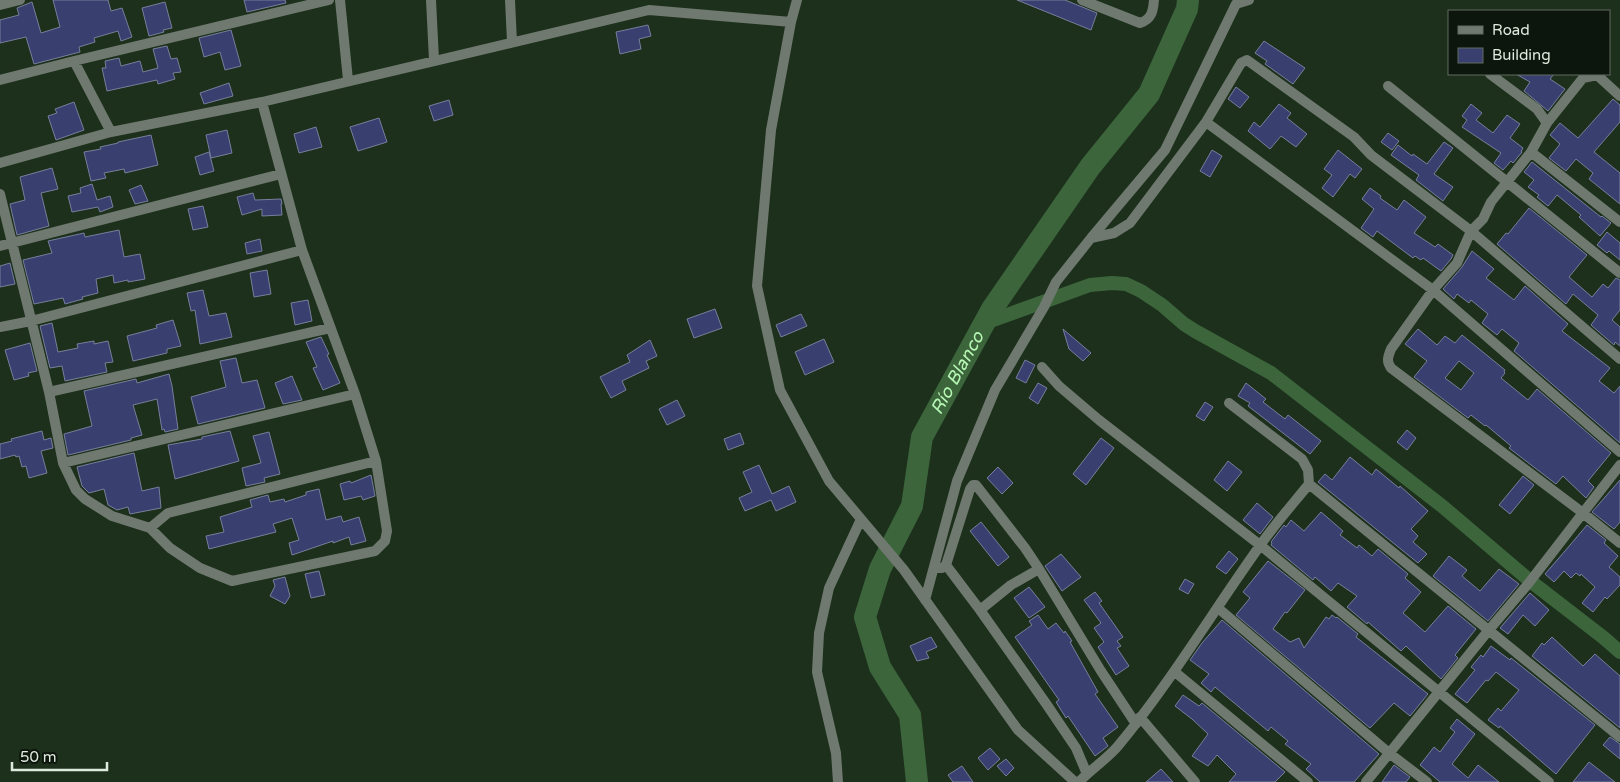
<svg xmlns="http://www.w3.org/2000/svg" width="1620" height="782" font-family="'Varela Round',sans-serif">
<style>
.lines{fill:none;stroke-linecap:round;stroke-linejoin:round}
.canal{stroke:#3c653c;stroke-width:14}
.river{stroke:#3c653c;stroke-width:22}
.building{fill:#39406f;stroke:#787e9b;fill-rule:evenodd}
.street{stroke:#6f796f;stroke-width:10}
.labels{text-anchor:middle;stroke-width:4;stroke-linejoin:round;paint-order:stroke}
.water-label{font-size:18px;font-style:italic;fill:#b7f8b5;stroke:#0d160d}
</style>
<rect width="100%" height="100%" fill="#1c301c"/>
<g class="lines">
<!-- canal -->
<path class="canal" d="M985,323l105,-38 22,-2 14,1 15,7 21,14 22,19 11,7 76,42 171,133 87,74 75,58 16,14"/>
<!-- river -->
<path class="river" id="s1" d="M917,782l-7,-67 -30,-48 -15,-50 15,-48 32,-63 10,-69 70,-128 98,-142 59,-73 38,-85 1,-9"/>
</g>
<!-- building -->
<path class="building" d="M53,0h55l3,11 11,-3 10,29 -11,4 -3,-10 -24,7 1,4 -16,5 1,5 -46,12 -8,-27 -26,6v-23l19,-5 -2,-7 15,-6 9,31 19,-6z
M244,0h41l1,3 -39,9z
M1017,0h48l32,13 -6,17z
M165,2l7,26 -9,2 1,2 -15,4 -7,-28z
M648,25l3,11 -12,3 2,10 -21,5 -4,-22z
M231,30l10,36 -16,4 -5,-18 -16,5 -5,-19z
M1264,41l41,27 -12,16 -28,-20 2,-3 -12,-8z
M167,46l4,13 6,-1 4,14 -8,1 2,6 -17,5 -1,-4 -50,11 -5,-23h4l-1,-7 14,-3 2,8 19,-5 3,11 15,-4 -5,-19z
M1516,74h38l-4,5 15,10 -17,22 -24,-20 6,-9z
M229,83l4,13 -29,8 -4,-11z
M1236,87l13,10 -9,11 -12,-9z
M1613,99l7,6v17l-26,30 26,21v31l-31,-25 4,-6 -17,-14 -10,12 -17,-13 11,-14 -10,-9 10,-12 18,15z
M449,100l4,15 -19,6 -5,-15z
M74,102l10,28 -28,10 -8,-24 9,-3 -2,-4z
M1279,104l12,9 -4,5 20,16 -11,13 -15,-11 -11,13 -22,-18 6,-9 6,5z
M1471,104l11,9 -6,7 17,13 14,-18 13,9 -10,14 13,10 -2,4h1l-9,11 -2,-2 -8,9 -9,-7 7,-10 -39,-26 5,-7 -5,-4z
M379,118l8,24 -29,9 -8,-24z
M316,127l6,20 -23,6 -5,-19z
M227,130l5,23 -21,5 -5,-23z
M1388,133l11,8 -7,9 -11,-8z
M151,135l7,30 -33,8 -1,-4 -20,4 2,5 -15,3 -7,-29 17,-3 -1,-2 18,-4v-1z
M1444,142l9,6 -19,26 19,13 -10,14 -27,-21 3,-5 -28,-20 7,-10 14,11 1,-2 14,10z
M1212,150l10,6 -12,21 -10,-6z
M1338,150l24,19 -7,9 -5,-4 -17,23 -11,-9 10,-13 -8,-6z
M209,152l5,19 -14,4 -5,-18z
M1532,162l69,55 1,-1 9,7 -11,13 -21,-19 2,-2 -24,-20 -9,11 -11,-9 2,-2 -11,-8 6,-7 -10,-8z
M52,168l6,21 -17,4 8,33 -32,9 -7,-31 15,-4 -5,-23z
M92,184l5,16 13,-4 3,11 -13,5 -2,-5 -26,5 -4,-16 13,-3 -1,-5z
M141,185l7,16 -13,3 -6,-14z
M1370,188l11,8 -1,2 17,12 7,-10 22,17 -12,16 21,14 3,-3 15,11 -2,4 -10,12 -18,-13 -2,2 -6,-4 -2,2 -36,-27 -4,6 -12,-9 13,-19 -12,-10z
M253,193l2,7 26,-1 1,5h-1l1,11 -20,1v-7l-20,6 -5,-18z
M203,206l5,21 -15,3 -5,-21z
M1529,208l58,47 -18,22 23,20 11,-13 5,4 8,-10 4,2v30l-8,10 8,7v19l-5,-4 -1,3 -23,-20 7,-10 -25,-21 -7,10 -69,-60 9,-11 2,1z
M119,230l5,27 16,-3 5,25 -17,3v-2l-14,3 -1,-8 -17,4 2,14 -16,4 1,2 -18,5 -2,-6 -29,6 -11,-44 29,-7 -4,-12 36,-8 1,4z
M1607,232l13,11v17l-11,-9 -2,2 -10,-8z
M260,239l2,12 -15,3 -2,-11z
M1472,251l22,18 -8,9 28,22 11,-14 43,38 -6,7 48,37 -11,13 15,12 6,-7v57l-106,-92 5,-8 -17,-14 -5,6 -15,-12 6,-9 -17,-14 -2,3 -12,-9 -3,5 -11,-10 19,-22z
M10,263l5,21 -15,3v-21z
M267,270l4,24 -17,3 -4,-24z
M203,290l6,26 17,-3 6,24 -32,7 -5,-34 -4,1 -4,-18z
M308,300l4,21 -17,4 -4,-22z
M715,309l7,19 -28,10 -7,-19z
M801,314l6,12 -26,11 -5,-12z
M173,320l8,26 -14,3v4l-34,8 -6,-25 30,-8 -1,-3z
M52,323l6,29 20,-4 -1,-4 17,-3v3l14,-3 5,21 -8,1 2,9 -42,9 -3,-15 -12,2 -10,-42z
M1063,329l28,24 -8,8 -14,-12z
M1418,329l19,16 8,-9 10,7 7,-8 43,35 -1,2 1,1 -4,5 27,22 9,-11 74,64 -23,28 6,6 -8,11 -23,-22 -7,8 -47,-36 2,-2 -25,-21 -1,1 -14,-11 -3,3 -54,-41 13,-16 -22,-17zM1459,361l15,12 -13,17 -16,-12z
M321,337l8,17 -2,1 13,28 -17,7 -10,-22 4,-1 -11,-25z
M824,339l10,23 -29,13 -10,-23z
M650,340l7,16 -11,5 3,7 -27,13 4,9 -15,8 -11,-21 30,-15 -3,-7z
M30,343l7,28 -9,2 1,3 -15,4 -9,-30z
M236,358l6,25 15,-3 8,28 -67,16 -7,-27 35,-10 -6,-26z
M1025,360l10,5 -9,18 -10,-5z
M169,374l3,12 6,43 -13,3 -1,-3 -2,1 -5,-31 -24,6 9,30 -11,3v2l-63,15 -4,-21 28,-8 -8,-35 52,-12 1,4z
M292,376l10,24 -19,4 -8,-21z
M1038,383l9,5 -9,16 -9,-6z
M1246,383l20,16 -3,3 22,17 3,-4 33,26 -11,13 -62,-48 2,-3 -12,-7z
M677,400l8,16 -18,9 -8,-16z
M1205,402l8,5 -9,14 -8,-5z
M1407,430l9,8 -9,12 -10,-8z
M42,431l2,9 7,-2 2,10 -12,3 6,22 -18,5 -3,-12 -4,1 -3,-11 -3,1 -1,-2 -15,4v-15l12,-3 -1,-2z
M230,431l9,30 -64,18 -7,-34 34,-6v-2z
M269,432l11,42 -16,4 1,4 -19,4 -4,-18 19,-5 -8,-27z
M740,433l4,11 -16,6 -4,-11z
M1101,438l13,10 -28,37 -13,-11z
M134,453l8,38 17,-4 2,21 -31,6 -2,-7 -11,3 -9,-5 -4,-16 -15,4 -7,-7 -5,-19z
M1350,457l22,18 4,-6 23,19 1,-2 28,25 -17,18 7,7 -5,6 14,12 -9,9 -100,-81 7,-8 7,6z
M1228,461l14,11 -15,19 -13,-11z
M759,465l13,29 17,-8 7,16 -20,9 -5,-11 -26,11 -6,-13 13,-6 -9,-20z
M998,467l15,16 -11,11 -15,-16z
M371,475l4,21 -12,4 -2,-4 -17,4 -4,-16 10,-3 1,2z
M1523,476l11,9 -24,29 -11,-9z
M1620,480v42l-6,7 -22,-17z
M319,489l7,31 15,-4 2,6 16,-5 7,24 -15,4 -2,-8 -16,6v-2l-41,14 -3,-12 10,-3 -7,-22 -19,6 3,8 -67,17 -3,-13 18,-4 -4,-15 32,-10 -2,-7 18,-5 2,7 14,-3 1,3 21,-7v-3z
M1257,503l16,14 -13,17 -17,-14z
M1321,512l22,19 -3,4 17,13 2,-3 13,11 6,-7 30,25 -3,4 16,14 -18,21 22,19 23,-26 28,23 -21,26 3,3 -17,21 -35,-33 -5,5 -33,-29 -1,2 -20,-17 10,-11 -19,-13 -7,8 -16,-14 -2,3 -42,-35 1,-2 -1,-1 13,-17 2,2 5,-7 13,11z
M981,522l28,35 -11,9 -28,-35z
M1587,525l19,15 -2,3 14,13 -9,11 11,10v8l-13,14 -2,-2 -12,15 -11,-9 13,-16 -14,-13 -1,2 -4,-3 -5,5 -7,-7 -10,11 -9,-8 20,-23z
M1229,551l9,8 -12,15 -10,-7z
M1061,554l20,23 -19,14 -17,-25z
M1449,556l18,14 -5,6 18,15 19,-22 20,15 -31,37 -55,-45z
M1268,561l37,29 -18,23 -2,-1 -12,17 17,13 9,-4 5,10 22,-31 3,2 3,-4 4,3 1,-1 21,17 -2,3 72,57 -18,22 -16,-13 -24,25 -134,-113 14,-17 -7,-6z
M319,571l6,24 -14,3 -6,-24z
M285,577l5,19 -5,8 -15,-8 5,-10 -2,-6z
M1185,579l9,5 -6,10 -9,-5z
M1029,587l16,20 -16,11 -15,-20z
M1095,592l7,9 -3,2 24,34 -6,4 4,5 -4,2 12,18 -13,9 -18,-28 6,-5 -10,-14 7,-5 -17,-23z
M1530,593l19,17 -14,16 -12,-11 -15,19 -8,-6z
M1038,615l10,14 8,-6 8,10 1,-2 7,10 -2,1 28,50 -3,2 23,33 -15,11 5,8 -13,10 -27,-40 -2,2 -10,-16 3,-2 -44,-63 17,-12 -3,-4z
M1222,620l157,134 -25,28h-34l-14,-13 5,-5 -26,-20 3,-3 -17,-14 -3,4 -53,-44 -4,5 -10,-9 8,-9 -19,-14 12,-17z
M931,637l6,10 -11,5 3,6 -12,3 -7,-15z
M1552,637l31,29 12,-12 25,22v52l-88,-72 10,-13 2,2z
M1491,646l19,14 1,-2 84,67 -39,49 -56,-48 -1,2 -11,-8 10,-12 3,3 18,-21 -23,-18 -8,9 -2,-1 -19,23 -12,-9 20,-24 -4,-3 10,-12 2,2z
M1183,695l16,11 3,-3 83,69 -10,10h-46l7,-8 -19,-19 -9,11 -16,-10 16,-22 -16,-15 -17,-13z
M1457,719l18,15 -23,30 16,14 10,-13 21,17h-59l-20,-17 14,-18 6,5 15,-20 -5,-4z
M1610,737l10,7v15l-17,-14z
M990,748l10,11 -12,11 -10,-12z
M1006,759l8,9 -8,8 -9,-10z
M1589,762l26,20h-42z
M1394,765l16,12 -4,5h-24z
M962,766l11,16h-20l-5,-7z
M1161,769l12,13h-27z"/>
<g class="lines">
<!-- street -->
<path class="street" d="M340,0l8,80
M431,0l3,60
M510,0l2,42
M797,0l-6,22 -20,108 -14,156 23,104 49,91 75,89 114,160 57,52
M1082,0l58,23c12,-4 13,-12 14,-23
M0,5l20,-5
M74,61l37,71
M1490,74l47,35 10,14 -16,29 -40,50 -8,17 -12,12 -14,32 -24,27 -42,59c-3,8 -5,12 0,19l192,145 37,30
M0,80l74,-19 255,-61
M1388,86l232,187
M1206,122l227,168 187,162
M1547,123l36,-45 14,-3 23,21
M1531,152l89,70
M0,163l111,-31 151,-30 387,-92 142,12
M0,194l49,198 14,71 13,27 9,9 27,17 38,12 20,20 30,20 32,13 143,-30 10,-10 2,-10 -11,-70 -21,-67 -53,-144 -40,-148
M1091,238l23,-5 16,-10 76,-101 35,-59 6,-3 107,77 17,18 100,76 149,128
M0,246l281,-72
M0,327l31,-6 271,-71
M1042,367l17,19 40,34 161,125 289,237
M49,392l281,-64
M63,463l292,-69
M1309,484l311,253
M150,528l18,-15 208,-52
M946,565l34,45
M934,568h8l4,-3 24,-76 3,-4h3l49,63 14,21 62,102 35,53
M1039,569l-28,16 -31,25 67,95 29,43 11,26
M925,600l32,-119 38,-91 49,-83 12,-25 35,-44 74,-88 71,-146 13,-4
M1218,608l171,145 38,29
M1175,672l133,110
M1140,717l55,65
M838,782l-2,-29 -19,-81 2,-39 10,-45 32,-69
M1079,782c12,-13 28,-23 39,-36 52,-63 94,-133 141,-199 15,-22 33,-42 50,-63l-1,-14 -6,-11 -73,-56
M1366,782l122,-151 40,-47 92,-119"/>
</g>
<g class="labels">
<!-- water labels -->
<g class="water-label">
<text dy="6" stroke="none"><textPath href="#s1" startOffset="440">Río Blanco</textPath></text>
</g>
</g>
<!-- legend -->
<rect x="1448" y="10" width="162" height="65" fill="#0d160d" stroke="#616b60"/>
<rect x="1458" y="26" width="25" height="8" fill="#6f796f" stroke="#616b60"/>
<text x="1492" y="35" font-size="15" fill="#deeadd">Road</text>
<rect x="1458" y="48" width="25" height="15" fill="#39406f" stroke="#616b60"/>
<text x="1492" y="60" font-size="15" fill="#deeadd">Building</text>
<!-- scale -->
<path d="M12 762v8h95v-8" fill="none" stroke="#deeadd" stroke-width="2.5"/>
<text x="20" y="762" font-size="15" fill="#deeadd" stroke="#0d160d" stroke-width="4" paint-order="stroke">50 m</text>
</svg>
